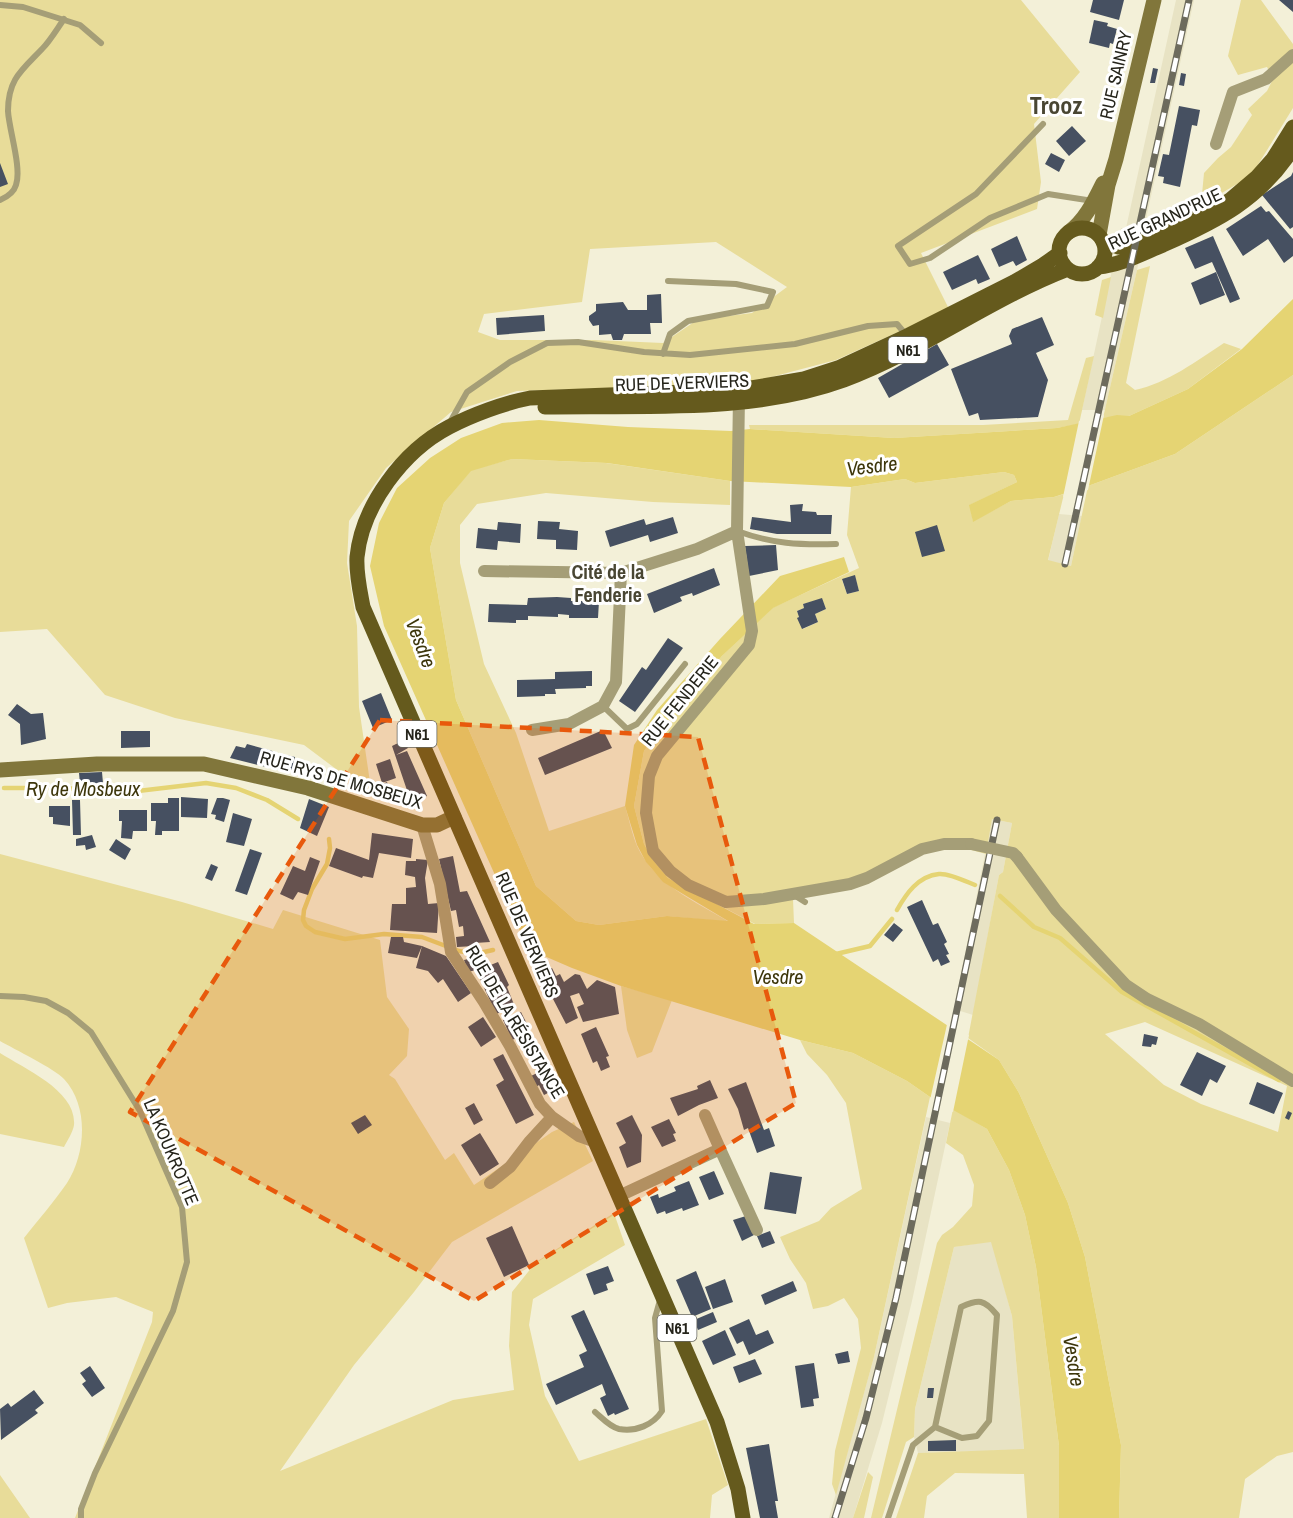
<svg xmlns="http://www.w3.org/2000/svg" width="1293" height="1518" font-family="'Archivo Narrow',sans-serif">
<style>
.built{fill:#e8e3c4}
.green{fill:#e8dc99;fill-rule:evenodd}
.water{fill:#e5d473}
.pier{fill:#f3f0d8}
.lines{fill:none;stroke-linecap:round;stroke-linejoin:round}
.stream{stroke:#e5d473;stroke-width:4.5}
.building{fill:#465061}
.lane{stroke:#a59e77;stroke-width:6}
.street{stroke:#a59e77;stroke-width:12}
.secondary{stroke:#81763b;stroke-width:15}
.primary{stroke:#655a1d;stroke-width:15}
.rail-casing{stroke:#6d6b5d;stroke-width:7}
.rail{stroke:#fff;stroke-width:4.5;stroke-dasharray:14;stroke-linecap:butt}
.street-bridge{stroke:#a59e77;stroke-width:12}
.marked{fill:#e8590c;fill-opacity:0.2;stroke:#e8590c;stroke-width:4.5;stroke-dasharray:12 8;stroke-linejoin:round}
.labels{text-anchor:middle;stroke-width:6;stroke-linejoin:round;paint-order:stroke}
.shield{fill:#fff;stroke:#66665f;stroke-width:1.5}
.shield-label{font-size:16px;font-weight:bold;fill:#25241b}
.street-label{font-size:18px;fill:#25241b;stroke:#fff}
.water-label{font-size:20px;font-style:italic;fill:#3d360b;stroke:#fff}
.neighbourhood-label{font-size:20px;font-weight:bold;fill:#494633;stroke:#fff}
.district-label{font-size:24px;font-weight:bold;fill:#494633;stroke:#fff}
</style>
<rect width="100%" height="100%" fill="#f3f0d8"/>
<!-- built -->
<path class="built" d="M1176,0h18l-50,228 1,3 -8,39 -32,140h-23l39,-182h5z
M1059,514l23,2 -11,50 -23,-5z
M992,819l20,4 -9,49 -4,3 -26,140 -19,-6z
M926,1117l24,6 -38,178 -30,122 -29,95h-24l45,-161z
M992,1241l20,75 12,134 -106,3 -4,-16 1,-28 39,-162z"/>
<!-- green -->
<path class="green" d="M0,0h1021l59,72 -46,52 7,58 -4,27 -116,44 28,56 -113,51 -91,24 -228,7 -66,21 -65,56 -37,53 -2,42 10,63 2,81 13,89 -68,-51 -129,-27 -70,-23 -58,-66 -47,3zM716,242l71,45 -35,26 -55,7 -34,23 -69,-3h-94l-22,-8 6,-18 98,-12 8,-53z
M1241,0h20l32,44v64l-42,68 -50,29 3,-32 14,-15 13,-11 21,-32 -4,-6 19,-18 6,-12 -6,-12 -29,8 -10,-19z
M1150,266l-24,117 9,7c33,-7 61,-29 89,-47l17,6 -53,40 -59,27 -26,2 34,-148z
M1111,277l-8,41 -8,-3 7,-35z
M1094,356l-15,68 -22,4 -163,10 -144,-9 -1,-4h234l85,-5 18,-62z
M1293,375v1077l-16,4 -32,23 -6,39h-120l2,-73 -36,-188 -17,-54 -49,-110 -20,-33 -31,-22 31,-163 4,-3 9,-49 -20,-4 -6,35 -22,-6 -21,-1 -150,52 1,24 -39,1 -87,-46 -15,-18 -9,-16 -10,-38 10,-55 30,-40 48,-55 50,-48 87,-40 -12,-33 4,-48 54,-8 10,4 89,-11 10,3 3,7 -47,23 3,16 38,-20 43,-4 10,-3 -16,66 23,6 17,-80 87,-32zM855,576l4,15 -12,3 -5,-14zM822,599l4,10 -11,5 3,8 -15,7 -5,-11 1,-2 -2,-5 7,-3 -1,-4zM1145,1022l142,64 -9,46 -77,-28 -37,-19 -59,-51z
M512,459l94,4 124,18v24l-77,-3 -107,-9 -69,11 -17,21v38l24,101 32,69 33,98 76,-25c4,13 7,28 12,40 18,39 58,55 92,76l-62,-6 -68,9 -23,-4 -40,-35 -80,-186 -26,-152 14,-45 27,-33z
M0,854l182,48 91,27 10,-19 97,30 7,57 22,32 -2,27 -18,19 6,4 50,81 9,-7 20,32 78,-53 22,-10 19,39 -141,81 -38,50 -60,73 -74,106 173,-71 61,-10 -5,-44 3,-54 24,-30 78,-49 11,32 -92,54 -4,26 16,71 34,65 127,-42 22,66 -16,10 -2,23h-635l77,-196 1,-10 -37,-15 -49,6 -19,5 -24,-70c14,-18 30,-36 43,-55 19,-30 22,-77 -3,-104 -9,-10 -50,-30 -64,-38z
M621,986l51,14 -20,52 -15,6 -10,-28z
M800,1040l53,13 54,28 23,16 -56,260 -38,138 -4,-11 3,-33 26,-103 -3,-29 -14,-21 -16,8 -15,3 -7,-26 -16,-24 -10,-22 39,-16 12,-13 31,-19 -16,-86 -19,-28 -20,-21z
M0,1053c25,16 77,38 74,72 -1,7 -7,16 -10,22l-64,-13z
M953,1109l34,20 22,41 16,45 11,52 23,179v72h-32l-3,-44 -69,-1 -28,23 -3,22h-28l22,-65 106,-4 -12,-133 -21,-74 -37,5 -39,162 -1,28 -8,5 -24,76h-11l66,-275 5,-8 11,-8 19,-21 2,-21 -11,-30 -17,-12z
M868,1472l5,5 -9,41h-11z
M0,1475l30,43h-30z"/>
<!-- water -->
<path class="water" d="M1293,299v76l-118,79 -87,32 -34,11 -43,4 -38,21 -4,-17 48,-23 -3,-7 -10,-3 -89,11 -10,-4 -54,8 -121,-6 -123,-18 -95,-4 -41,12 -27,32 -14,45 26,152 80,186 40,35 23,4 68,-9 61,5 -65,-39 -17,-20 -9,-17 -12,-39 9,-61 23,-35 63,-71 60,-63 64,-19 5,15 -76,36 -51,48 -48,55 -30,40 -10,55 10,38 9,16 15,18 86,46 40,-1 205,137 20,33 49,110 17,54 36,188 -2,73h-60v-72l-23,-179 -11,-52 -16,-45 -22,-41 -57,-32 -23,-16 -54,-28 -53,-13 -179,-54 -49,-18 -44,-19 -144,-323 -14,-60 9,-43 18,-35 33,-30 31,-20 41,-15 37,-3 89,7 103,4 19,-2 144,9 163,-10 60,-13 12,1 59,-27 54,-40z"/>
<!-- pier -->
<path class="pier" d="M1104,415l-16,75 -25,7 16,-76z
M948,1020l21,15 -16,77 -23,-12z"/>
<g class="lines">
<!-- stream -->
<path class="stream" d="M4,788h62l55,5 85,-10 30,5 31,12 31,19
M329,839l1,9 -3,16 -15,25 -8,21 -1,10 3,6 9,6 30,7 39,-5 38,3 37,14 16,3 18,-4
M1000,896l34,31 26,11 62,54 157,88
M897,910c9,-16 21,-34 42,-36 10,-1 26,7 36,11
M836,954l34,-8 22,-27"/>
</g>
<!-- building -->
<path class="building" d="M1093,0h31l-5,20 -29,-8z
M1279,0h14v12z
M1094,20l14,3 -1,3 10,3 -4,15 -3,-1 -1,5 -20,-5z
M1153,68l5,1 -3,14h-5z
M1181,73l5,1 -2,12 -5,-1z
M1179,106l21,4 -3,16 -5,-1 -12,62 -17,-4 1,-6 -6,-1 5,-22 6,1z
M1072,126l14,15 -17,15 -13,-15z
M1051,153l14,7 -6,12 -14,-8z
M0,163l8,21 -8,3z
M1293,172v55l-3,2 -28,-34 29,-19z
M1261,206l5,6 3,-1 24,28v17l-9,7 -16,-24 -25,17 -17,-27z
M1017,236l10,24 -11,6 -3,-5 -14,6 -8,-18z
M1213,236l27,63 -10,4 -18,-41 -17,7 -10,-21z
M978,255l12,24 -12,5 -2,-5 -24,11 -9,-18z
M1216,272l9,23 -25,10 -9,-22z
M661,294l1,29h-12l1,11h-27l-2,6h-9l-2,-6 -12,1v-10l-6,1 -4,-6v-4l7,-5v-7l27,-2 5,8h19v-15z
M544,315l1,16 -48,4 -1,-17z
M1042,317l12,28 -18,8 12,27 -10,37 -58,3 -2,-7 -9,3 -18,-47 61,-25 -3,-8 3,-7z
M937,344l12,21 -60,33 -11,-20z
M803,504l-1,7 14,1 1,3h15l-1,19h-54l-27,-5 2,-12 39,5 -1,-17z
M673,517l5,16 -28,9 -2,-7 -38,12 -5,-16 39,-12 2,6z
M538,521l22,1 -1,7 19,2 -1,19 -21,-1v-9l-19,-1z
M498,522l23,2 -1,19 -22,-2 -1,9 -21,-2 2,-20 19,2z
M937,525l8,26 -23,6 -7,-25z
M776,545l2,25 -29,6 -4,-30z
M714,568l6,17 -27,11 -1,-3 -12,4 2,4 -28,12 -7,-19z
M855,575l4,16 -12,3 -5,-15z
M557,597l14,1v3h28l-1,17h-29v-3l-11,-1v3l-30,-1v4h-12v3l-28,-1 1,-18 38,1 1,-7z
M822,598l4,11 -11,5 3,8 -16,7 -5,-11 2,-1 -2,-6 7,-3 -1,-4z
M668,638l15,10 -48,64 -16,-11 23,-34 4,3z
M592,671v15h-6v2l-31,1 1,5h-11v2l-28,1v-17l38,-1v-7z
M381,693l11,27 -19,8 -11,-27z
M17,704l14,10 12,-1 3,26 -25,6 -1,-21 -12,-9z
M603,730l9,18 -67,27 -7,-17z
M121,731h29v16l-29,1z
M404,740l4,8 -12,7 11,-4 20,45 -16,6 -19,-56z
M247,744l29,8 -1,4 10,2 1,-3 9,2 -3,13 -5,-2 -1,4 -56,-14 6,-12 9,2z
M390,759l6,19 -14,5 -6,-19z
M102,772l1,11 -23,1 -1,-11z
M387,782l3,8 -13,6 -4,-8z
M181,797l27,2 -1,19 -26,-1z
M168,798h11v33h-17v4h-7l1,-14h-5v-18h17z
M217,798h6l7,2 -6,22 -9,-3 1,-4 -5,-1z
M309,799l20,8 -12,29 -17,-8z
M72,800h8l1,35h-8z
M49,806h21v20l-17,-2v-7h-4z
M119,810h28v21h-14l-1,8 -11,-1 1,-17h-3z
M233,813l19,6 -8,27 -18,-4z
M372,833l41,6 -2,19 -32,-5 -6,25 -10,-2 -1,2 -33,-12 7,-18 33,12z
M92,835l4,12 -10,3 -1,-5 -9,1v-7z
M116,839l15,10 -6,11 -16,-10z
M250,849l12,4 -15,42 -12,-4z
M453,856l7,36 7,-1 23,51 -15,1v3l-18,1 -1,-10 8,-1 -1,-10 -4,1 -3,-17 -5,1 -12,-52z
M310,857l10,4 -12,34 -10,-3 -5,8 -13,-6 13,-28 12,5z
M416,859l12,1 -3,18 3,26 11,-1 -2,30 -47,-3 2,-26h14v-16l10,-1 -1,-10 -10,-2 1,-14h10z
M211,864l7,3 -6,14 -7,-3z
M922,900l11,25 5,-2 9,19 -3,2 5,10 -3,1 4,7 -9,4 -3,-7 -5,3 -26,-55z
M894,923l9,7 -10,12 -9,-7z
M391,937h12l1,5 18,4 24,10 25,37 -13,9 -15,-23 -5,4 -10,-12 -12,-3 6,-22 -5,12 -29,-5z
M480,956l3,12 15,-6 11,23 -2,2 8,20 -19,7 -20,-44 -8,2 -4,-12z
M552,968l4,8 4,-2 4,8 11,-8 5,1 7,14 10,-9 18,7 4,27 -36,8 -6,-15 7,-3 -5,-11 -9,3 8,22 -12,6 -26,-50z
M521,1012l6,12 -12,5 4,8 -7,3 -9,-20z
M483,1017l13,20 -15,10 -13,-20z
M596,1027l13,29 -3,1 4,10 -9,4 -4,-10 -4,2 -12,-29z
M1144,1034l14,3 -2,8 -4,-1 -1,3 -9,-1z
M1197,1052l29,14 -9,17 -7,-4 -8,17 -22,-11z
M503,1054l31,61 -18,9 -20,-39 8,-5 -11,-21z
M545,1069l9,21 -10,5 -5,-10 -3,2 -5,-11z
M710,1080l8,18 -19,7 -21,11 -8,-18 28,-9 -1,-3z
M746,1082l18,48 5,-2 6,18 -18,7 -9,-25 -4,2 -6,-21 -10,-20z
M1257,1082l26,11 -9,21 -25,-10z
M474,1103l9,17 -9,5 -9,-17z
M1288,1111l4,2 -3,7 -4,-2z
M365,1115l7,10 -14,9 -7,-11z
M632,1115l10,20 -1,27 -14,6 -8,-21 7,-4 -10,-20z
M669,1119l7,14 -3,1 3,7 -14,6 -11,-20z
M480,1133l19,31 -19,12 -19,-31z
M714,1171l10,23 -15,6 -10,-23z
M770,1172l32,5 -6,37 -32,-5z
M689,1181l10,24 -16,6 -1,-3 -16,6 -1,-3 -8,3 -7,-17 8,-3 1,4 17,-7 -2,-4z
M746,1216l8,19 -12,6 -9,-21z
M512,1226l17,39 -25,12 -18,-39z
M770,1231l5,12 -13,5 -5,-12z
M608,1266l6,15 -8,3 2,6 -14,5 -8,-21z
M696,1271l15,38 -19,8 -16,-37z
M725,1279l8,23 -20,7 -8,-22z
M793,1281l4,10 -32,14 -4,-10z
M584,1310l45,99 -14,6 -1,-2 -6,3 -8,-18 6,-3 -4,-11 -46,21 -10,-21 38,-17 -5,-12 8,-4 -16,-35z
M713,1312l4,10 -19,8 -4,-10z
M749,1319l7,16 12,-5 6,13 -25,12 -6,-14 -6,3 -8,-16z
M725,1330l11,25 -23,10 -11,-24z
M848,1351l2,11 -12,2 -3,-10z
M755,1359l7,15 -23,9 -6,-16z
M814,1363l5,35 -6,1 1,7 -13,2 -6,-42z
M90,1366l15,22 -13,9 -10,-13 4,-3 -6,-8z
M928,1388h6l-1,10h-6z
M34,1390l10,13 -9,7 3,3 -37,27 -1,-31 8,-6 3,4z
M956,1440v11h-28v-10z
M769,1444l9,57h-3l3,17h-18l-14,-70z"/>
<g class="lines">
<!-- lane -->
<path class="lane" d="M0,5l23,2 57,18 21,18
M1043,124l-67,70 -78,52 12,18 20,-6 60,-40 58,-24 45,7
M0,200c7,-3 14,-8 16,-15 6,-17 -7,-55 -8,-74 0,-32 14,-41 34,-62 8,-8 15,-20 22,-30
M663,354l7,-20 18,-13 79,-15 6,-14 -37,-8 -68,-3
M449,424l18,-32 43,-30 37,-19 31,-1 66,10 46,3 105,-11 73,-18 29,-2 10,12
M737,531c36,13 62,14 99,13
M603,706l24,23 10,-5 48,-60
M794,895l11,7
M0,996l24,1 22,4 22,12 23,19 49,79 42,96 5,55 -14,49 -78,162 -14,36v9
M595,1412c7,6 15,15 24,17 17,3 34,-4 43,-18l-7,-93 5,-18
M888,1518l25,-73 22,-18 26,-120c18,-8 23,-8 36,8l-8,106 -12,15 -15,2 -27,-11"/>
<!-- street -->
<path class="street" d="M1216,144l17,-52 33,-13 27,-24
M739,396l-2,135 15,100 -3,14 -92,111 -8,20 -3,37 7,38 17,20 18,14 38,17 38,-3 86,-15 17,-6 55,-29 22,-5h27
M484,571l137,2 76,-24 40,-18
M532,730l37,-6 34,-18 13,-24 5,-109
M422,825l18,59 11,68 33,50 26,44 30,58 12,13 27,19 17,6
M1017,857l39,53 70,75 21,14 52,25 94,57
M705,1115l15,34
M490,1183l20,-16 20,-26 22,-24
M619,1196l101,-47 37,81"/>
<!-- secondary -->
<path class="secondary" d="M1069,232c17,-13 25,-31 34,-49
M1099,235l9,-50 8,-26 38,-159
M0,770l97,-6h107l104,24 114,37h15l17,-8"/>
<!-- primary -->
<path class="primary" d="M1059 251a23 23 0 1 1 46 0a23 23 0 1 1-46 0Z
M1103,242l16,5 27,-6 71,-33 13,-8 27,-23 16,-18 20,-32
M1098,267c23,-2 43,-13 65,-22 54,-24 97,-45 130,-97
M545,407c97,-2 206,7 299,-27 78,-29 146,-81 224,-111
M743,1518l-5,-29 -21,-67 -354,-815c-3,-16 -7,-33 -6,-50 5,-51 46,-106 92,-130 23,-12 55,-24 81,-29l209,-8 65,-11 34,-11 69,-32 107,-54 29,-17 17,-12"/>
<!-- rail casing -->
<g class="rail-casing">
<path id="rail" d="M1065,564l124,-564
M835,1518l31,-100 30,-120 101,-478"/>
</g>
<!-- rail -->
<use href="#rail" class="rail"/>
<!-- street-bridge -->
<path class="street-bridge" d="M971,844l42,9 4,4"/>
</g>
<!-- marked area -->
<path class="marked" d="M380,720l318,17 98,366 -322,198 -344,-189z"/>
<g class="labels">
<!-- shield labels -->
<g class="shield">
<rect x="888.5" y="337" width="39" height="26" rx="4.5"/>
<rect x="397.5" y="721" width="39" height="26" rx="4.5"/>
<rect x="657.5" y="1315" width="39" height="26" rx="4.5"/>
</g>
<g class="shield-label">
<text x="908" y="356">N61</text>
<text x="417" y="740">N61</text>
<text x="677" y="1334">N61</text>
</g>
<!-- street labels -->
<g class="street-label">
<text transform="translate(1116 75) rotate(-77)" y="6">RUE SAINRY</text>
<text transform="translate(1165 219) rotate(-25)" y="6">RUE GRAND'RUE</text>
<text transform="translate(682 383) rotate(-2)" y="6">RUE DE VERVIERS</text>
<text transform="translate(680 701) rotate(-51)" y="6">RUE FENDERIE</text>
<text transform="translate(341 780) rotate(16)" y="6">RUE RYS DE MOSBEUX</text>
<text transform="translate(527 935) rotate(67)" y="6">RUE DE VERVIERS</text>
<text transform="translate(515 1022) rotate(59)" y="6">RUE DE LA RÉSISTANCE</text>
<text transform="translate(171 1152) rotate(67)" y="6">LA KOUKROTTE</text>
</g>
<!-- water labels -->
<g class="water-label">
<text transform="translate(872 466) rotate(-7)" y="7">Vesdre</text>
<text transform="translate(421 643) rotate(69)" y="7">Vesdre</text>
<text x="83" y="796">Ry de Mosbeux</text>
<text x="778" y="984">Vesdre</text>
<text transform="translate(1074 1361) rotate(81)" y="7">Vesdre</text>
</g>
<!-- neighbourhood labels -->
<g class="neighbourhood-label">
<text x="608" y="579">Cité de la<tspan x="608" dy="23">Fenderie</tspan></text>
</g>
<!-- district labels -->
<g class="district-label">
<text x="1056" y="114">Trooz</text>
</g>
</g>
</svg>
